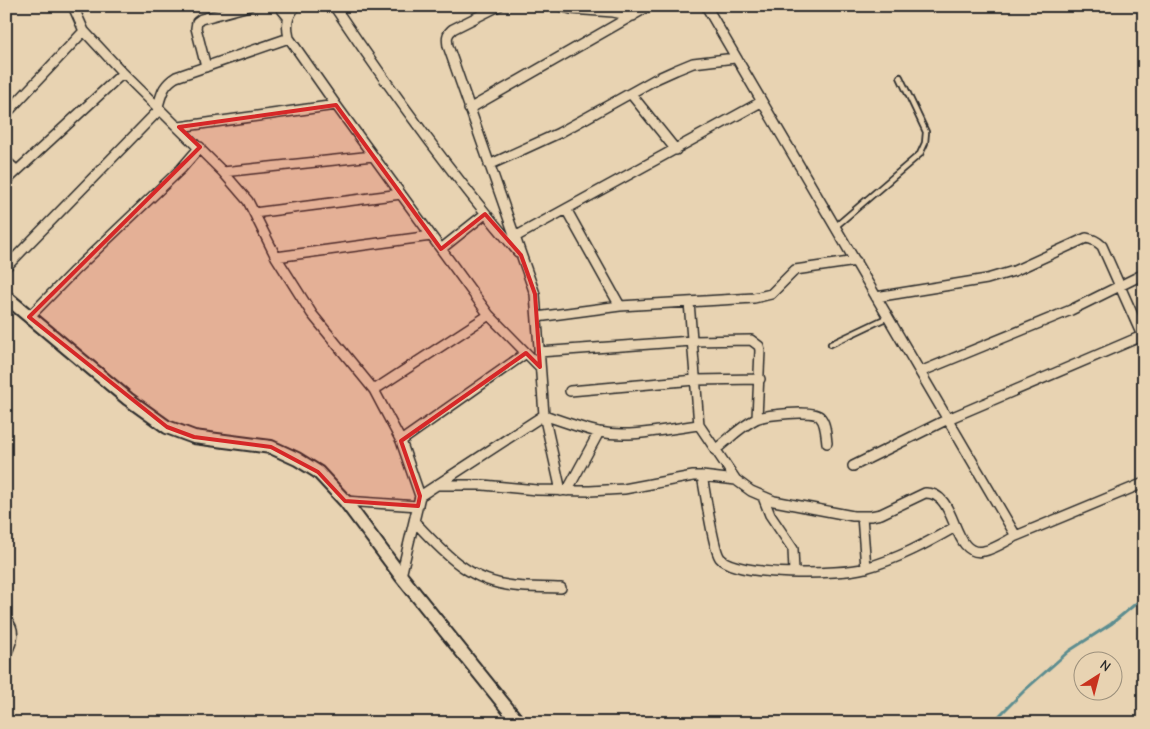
<svg xmlns="http://www.w3.org/2000/svg" width="1150" height="729" font-family="'Comic Neue',sans-serif">
<style>
.lines{fill:none;stroke-linecap:round;stroke-linejoin:round}
.stream{stroke:#5c8d90;stroke-width:3}
.lane-casing{stroke:#2b2b2b;stroke-width:8}
.street-casing{stroke:#2b2b2b;stroke-width:12}
.secondary-casing{stroke:#2b2b2b;stroke-width:16}
.lane{stroke:#e8d3b2;stroke-width:4.5}
.street{stroke:#e8d3b2;stroke-width:9}
.secondary{stroke:#e8d3b2;stroke-width:12}
.marked{fill:#d62828;fill-opacity:0.2;stroke:#d62828;stroke-width:4;stroke-linejoin:round}
</style>
<rect width="100%" height="100%" fill="#e8d3b2"/>
<filter id="ink" filterUnits="userSpaceOnUse"><feTurbulence type="fractalNoise" baseFrequency=".02" numOctaves="2"/><feDisplacementMap in="SourceGraphic" scale="10" xChannelSelector="R" yChannelSelector="G"/><feConvolveMatrix kernelMatrix="1 2 1 2 8 2 1 2 1" color-interpolation-filters="sRGB"/></filter>
<g filter="url(#ink)">
<g class="lines">
<!-- stream -->
<path class="stream" d="M992,723l33,-33 44,-39 42,-27 33,-27"/>
<!-- lane casing -->
<g class="lane-casing">
<path id="lane" d="M835,227l85,-73 5,-11 1,-11 -26,-55
M831,344l57,-27"/>
</g>
<!-- street casing -->
<g class="street-casing">
<path id="street" d="M73,6l11,25 39,42 100,99 25,29 28,56 36,57 62,76 27,51 19,55 124,-81 17,76
M279,6l9,11
M296,6c-9,10 -10,19 -7,32l47,67 153,210 -115,75
M334,6c57,85 117,168 184,246
M499,6l-46,23c-7,5 -6,10 -5,17l87,248 9,121c18,6 36,13 55,17 32,6 68,-3 100,-7l37,55 15,11 23,10 79,15h18l10,-2 44,-21c33,-2 26,66 59,58 11,-2 22,-10 32,-15l-310,-530
M560,6l11,3 42,3 20,4
M206,67l-10,-39 1,-6 4,-3 48,-13
M631,94l45,56
M158,106c4,-13 5,-21 18,-29l113,-39
M469,109l180,-103
M6,114l78,-83
M179,127l157,-22
M6,161l10,9
M489,165l70,-32 97,-54 20,-9 17,-7 42,-5
M223,172l150,-16
M6,181l117,-108
M254,213l147,-19
M515,237l246,-135
M441,249l44,-35
M276,257l155,-21
M6,267l154,-158
M876,297l111,-18 27,-8 72,-33c7,1 11,3 16,8l42,94
M689,302l10,123
M620,306l134,-8 17,-4 24,-24 61,-9
M489,315l51,52
M29,317l45,-46 107,-102 19,-22
M537,317l83,-11 -54,-97
M539,352l153,-11 59,-1 8,6 1,4 -3,68
M920,372l151,-62 73,-36
M570,391l125,-11 65,-1
M401,441l125,-88
M715,450c13,-10 26,-24 41,-31 9,-4 58,-10 64,-2 6,6 6,19 7,26
M853,466l95,-47 194,-83
M702,476c3,14 11,73 18,82 15,19 121,17 145,10 33,-9 62,-25 90,-41
M438,485h45l54,5 53,1 34,-2 69,-13h9l34,4
M567,491l32,-59
M763,497l7,18 23,34 1,23
M345,501l73,5
M862,516l4,52
M414,521c29,31 55,61 100,65 16,2 31,1 47,2
M1016,536l128,-53
M401,576l19,-80
M6,620c11,10 6,22 0,34"/>
</g>
<!-- secondary casing -->
<g class="secondary-casing">
<path id="secondary" d="M6,297l122,102 39,28 27,10 77,10 26,12 21,13 27,29 56,75 118,147"/>
</g>
<!-- lane -->
<use href="#lane" class="lane"/>
<!-- street -->
<use href="#street" class="street"/>
<!-- secondary -->
<use href="#secondary" class="secondary"/>
</g>
</g>
<!-- marked area -->
<path class="marked" d="M336,105l105,144 44,-35 36,41 14,39 5,73 -14,-14 -125,88 19,55 -2,10 -73,-5 -27,-29 -47,-25 -77,-10 -27,-10 -138,-110 171,-170 -21,-20z"/>
<!-- margin -->
<rect width="1150" height="729" fill="none" stroke="#e8d3b2" stroke-width="25"/>
<rect x="12" y="12" width="1125" height="704" fill="none" stroke="#2b2b2b" stroke-width="2" filter="url(#ink)"/>
<!-- north arrow -->
<g transform="translate(1098 676) rotate(36)"><circle r="24" fill="#e8d3b2" stroke="#9c907c"/>
<path d="M0-4L9 19L0 12L-9 19Z" fill="#c8321e"/>
<text y="-8" font-size="14" font-weight="bold" text-anchor="middle" fill="#2b2b2b">N</text>
</g>
</svg>
